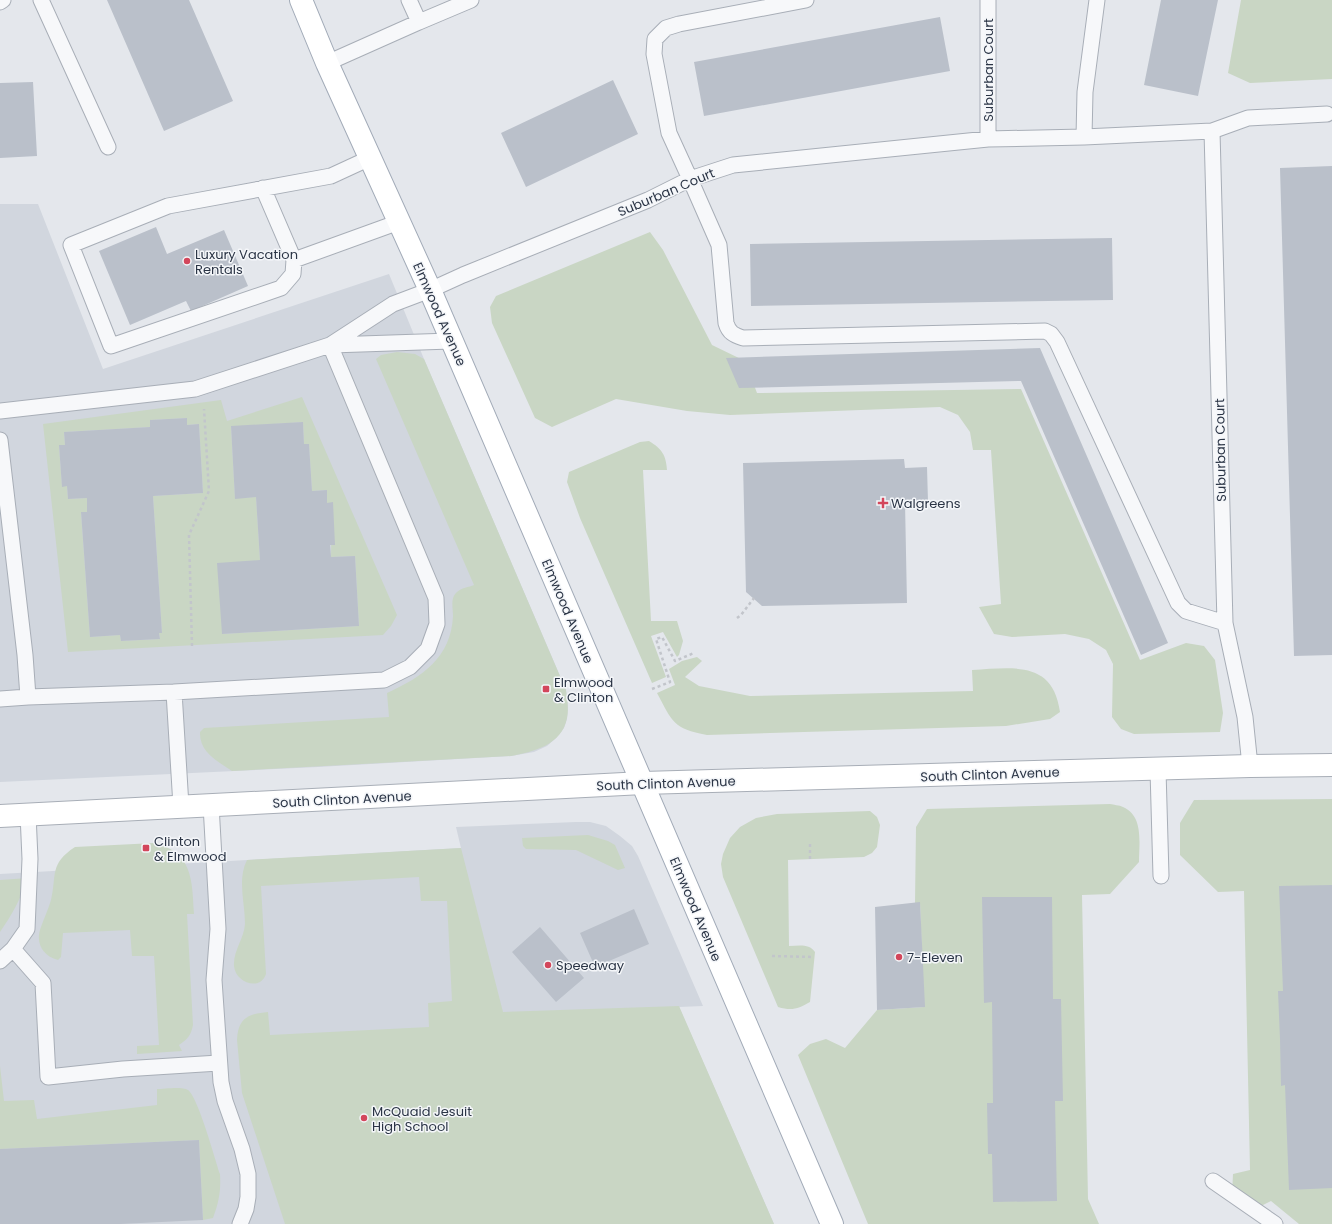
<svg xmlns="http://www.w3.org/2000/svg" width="1332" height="1224" font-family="Poppins,sans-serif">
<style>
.built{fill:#d1d6de}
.green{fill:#c9d6c4;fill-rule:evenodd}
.building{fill:#bac0ca}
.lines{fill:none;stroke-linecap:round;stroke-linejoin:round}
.lane-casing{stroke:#a8aeb7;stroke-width:17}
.secondary-casing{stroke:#a8aeb7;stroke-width:24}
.primary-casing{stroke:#a2abb8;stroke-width:24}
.path{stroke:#c2c5cb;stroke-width:2.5;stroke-dasharray:3 3;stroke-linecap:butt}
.lane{stroke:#f7f8fa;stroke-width:15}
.secondary{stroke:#fff;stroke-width:22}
.primary{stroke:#fff;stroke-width:22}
.poi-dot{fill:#d3465b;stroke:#f4f6f9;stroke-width:1.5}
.labels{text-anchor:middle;stroke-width:3;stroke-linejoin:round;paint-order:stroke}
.street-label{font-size:13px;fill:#2a3445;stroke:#f4f6f9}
.poi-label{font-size:13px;fill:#2a3445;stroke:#f4f6f9;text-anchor:start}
</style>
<rect width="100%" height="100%" fill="#e4e7ec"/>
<!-- built -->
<path class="built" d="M0,204h38l65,165 286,-95 35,85 142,331 2,17 -1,12 -3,9 -8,10 -9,8 -13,6 -23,4 -193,11 -318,15z
M576,822h14l16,4 14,10 12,10 6,10 65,150 -24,1 95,217h-774v-350l461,-26 -5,-21z"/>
<!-- green -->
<path class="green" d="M1241,0h91v79l-82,4 -22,-10z
M650,232l13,18 49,95 33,16 12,32 264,-4 119,271 46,-17 18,3 11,14 8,53 -3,19 -86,2 -13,-5 -9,-12 1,-53 -7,-14 -17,-11 -24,-5 -53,3 -18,-3 -15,-27 22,-3 -10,-154h-18l-3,-18 -12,-17 -18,-8 -210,8 -43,-4 -71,-12 -64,28 -17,-9 -43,-95 -2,-16 6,-11z
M397,352l18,2 9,5 142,331c1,9 3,19 1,28 -5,27 -34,34 -56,38l-279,15c-15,-10 -33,-19 -32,-39l4,-4 185,-11 -2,-24c35,-16 64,-35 66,-77 0,-8 -3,-18 4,-24 4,-4 12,-5 17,-7l-98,-226 5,-4z
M302,397l95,218 -6,11 -8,9 -315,17 -25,-228 178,-24 6,21zM187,418v7l12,-1 4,69 -50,3 9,137h-3l1,6 -39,2 -1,-6 -30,2 -9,-124 6,-1v-14l-19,1 -1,-13h-5l-3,-40 6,-1 -1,-13 86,-5v-7zM303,422l1,22h5l3,47 15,-1v13h5l-1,54 24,-1 4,70 -137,8 38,-74 -4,-63 -21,1 -4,-71z
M649,441c13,8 17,14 18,29h-24l8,151h26l6,20 -4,14 -2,2 -14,-25 -12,4 15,41 -14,6 -72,-165 -13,-36 2,-10 71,-30z
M697,657l5,4 -17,16 14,9 51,10 223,-5 -1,-21c41,-2 81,-10 88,42l-10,7 -44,7 -299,9c-34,-6 -35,-14 -50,-42l18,-8 -6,-16 13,-8z
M1332,799v425h-33l-28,-23 -14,7 -25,-13 1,-21 17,-4 -6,-279 -26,1 -38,-37v-32l14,-23z
M1110,804c4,1 9,1 13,3 21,9 16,36 16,55l-29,32 -28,1 6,304 11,25h-231l-70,-169 12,-11 16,-5 19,9 32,-38 47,-3 -4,-104h-5l1,-76 11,-18z
M870,811l7,6 3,8 -3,22 -5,6 -8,4 -76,3 1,86c9,0 20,-3 26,6l-5,50c-12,7 -18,9 -32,5l-55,-130 -2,-13 2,-10 7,-16 10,-11 16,-9 21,-4z
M588,835l20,6 7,4 10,23 -7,2 -42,-20 -50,-1 -3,-3 -1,-8z
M154,843c39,9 38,37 40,71h-7l6,111c-2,10 -5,14 -14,20l3,6 -45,3v-8l22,-1 -5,-89h-22l-2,-26 -67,3 -2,24 -3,3c-16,-4 -23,-18 -17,-33 3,-9 7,-17 10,-27 6,-25 -2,-36 24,-53z
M461,848l42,164 176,-6 95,218h-489l-43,-131 -5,-53c1,-22 11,-26 31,-28l2,23 159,-8 -1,-24 24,-2 -5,-100h-26l-2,-24 -158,9 5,88c-6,18 -31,8 -32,-8 -1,-15 10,-27 11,-42 0,-22 -8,-44 2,-64z
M28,878c-7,20 -16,37 -28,54v-52z
M0,1066l4,35 30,-1 3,19 120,-14v-16c7,0 25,-3 31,1 10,7 27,69 32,84 1,17 -1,28 -7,44l-10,2 -4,-80 -199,9z"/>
<!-- building -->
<path class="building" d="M107,0h82l44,101 -69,30z
M1161,0h57l-20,96 -54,-11z
M940,17l10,54 -246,45 -10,-54z
M613,80l25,54 -112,53 -25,-54z
M33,82l4,74 -37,2v-75z
M1332,166v489l-38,1 -14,-488z
M156,227l11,27 57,-24 24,56 -57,25 -5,-10 -56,24 -31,-74z
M1112,238l1,62 -362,6 -1,-62z
M1040,348l128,295 -27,12 -120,-274 -282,7 -13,-30z
M187,418v7l12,-1 4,69 -50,3 9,137h-3l1,6 -39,2 -1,-6 -30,2 -9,-125h6v-14l-19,1 -1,-13 -5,1 -3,-42h6l-1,-13 86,-5v-7z
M303,422l1,22h5l3,47 15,-1v13l6,-1 2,43h-5l1,12 24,-1 4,70 -137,8 -5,-71 43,-3 -4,-63 -21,2 -4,-73z
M904,459l1,9 22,-1 1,35h-23l2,101 -145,3 -16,-14 -3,-129z
M1332,885v303l-43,2 -4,-105 -4,1 -1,-47 -2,-48h5l-4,-105z
M982,897h70l1,102h8l2,102h-8l2,100 -64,1 -1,-48h-4l-1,-51h6l-1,-101 -8,1z
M920,902l5,105 -48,3 -2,-103z
M634,909l15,35 -54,23 -15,-34z
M540,927l44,51 -28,24 -44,-50z
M199,1140l4,80 -83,4h-120v-75z"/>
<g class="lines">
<!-- lane casing -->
<g class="lane-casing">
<path id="lane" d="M41,0l67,147
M806,0l-127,24 -13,4 -11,11 -1,15 15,79 21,46 29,66 7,78c3,10 8,12 17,15l302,-7 6,3 6,8 121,261 8,8 39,12
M988,0v139
M0,2l3,-2
M419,22l52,-22
M327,63l92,-41 -10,-22
M1084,137l1,-45 12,-92
M370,158l-39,18 -163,30 -97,39 40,101 170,-58 12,-14 1,-14 105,-38
M263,188l31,72
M331,345l120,-4
M0,411l195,-22 135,-44 63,-41 37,-14 33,-15 185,-75 42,-21 43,-14 255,-26 96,-2 128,-6
M0,440l25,215 3,42 -28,2
M28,697l146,-5
M1250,766l-5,-49 -20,-94 -13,-492 36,-13 79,-4
M1158,770l3,106
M211,805l7,124 -4,51 7,102 4,19 17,48 6,25v23l-2,12 -6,15
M181,806l-7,-114 210,-12 26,-13 18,-18 9,-25 -1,-26 -106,-253
M13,949l30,34 5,94 75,-8 96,-6
M0,961l13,-12 14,-20 3,-70 -2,-45
M1213,1181l62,43"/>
</g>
<!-- secondary casing -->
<g class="secondary-casing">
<path id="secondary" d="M0,816l643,-33 607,-17 82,-1"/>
</g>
<!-- primary casing -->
<g class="primary-casing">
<path id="primary" d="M301,0l26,63 103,227 402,934"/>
</g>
<!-- path -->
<path class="path" d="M737,618l4,-3 13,-17
M192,646l-3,-111 20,-44 -5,-82
M652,689l18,-7 -14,-43 6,-2 13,24 19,-8
M810,844v15
M772,956l42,1"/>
<!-- lane -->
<use href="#lane" class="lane"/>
<!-- secondary -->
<use href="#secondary" class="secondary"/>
<!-- primary -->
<use href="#primary" class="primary"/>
</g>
<!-- markers -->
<g class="poi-dot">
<circle cx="187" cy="261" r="4"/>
<path d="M881 497h4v4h4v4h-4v4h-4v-4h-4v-4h4z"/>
<rect x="542" y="685" width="8" height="8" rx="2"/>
<rect x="142" y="844" width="8" height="8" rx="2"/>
<circle cx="899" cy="957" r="4"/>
<circle cx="548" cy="965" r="4"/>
<circle cx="364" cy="1118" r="4"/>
</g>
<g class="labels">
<!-- street labels -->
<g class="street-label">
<text transform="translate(988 70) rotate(-90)" y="5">Suburban Court</text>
<text transform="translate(666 192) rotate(-23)" y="5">Suburban Court</text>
<text transform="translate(440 314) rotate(66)" y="5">Elmwood Avenue</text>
<text transform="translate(1220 450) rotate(-91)" y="5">Suburban Court</text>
<text transform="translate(568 611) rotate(67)" y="5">Elmwood Avenue</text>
<text transform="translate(990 774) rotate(-2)" y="5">South Clinton Avenue</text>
<text transform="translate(666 783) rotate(-2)" y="5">South Clinton Avenue</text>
<text transform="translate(342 799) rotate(-3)" y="5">South Clinton Avenue</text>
<text transform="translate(696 909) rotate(67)" y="5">Elmwood Avenue</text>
</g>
<!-- poi labels -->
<g class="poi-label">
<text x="195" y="259">Luxury Vacation<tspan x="195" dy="15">Rentals</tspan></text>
<text x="891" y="508">Walgreens</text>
<text x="554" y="687">Elmwood<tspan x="554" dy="15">&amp; Clinton</tspan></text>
<text x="154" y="846">Clinton<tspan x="154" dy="15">&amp; Elmwood</tspan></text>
<text x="907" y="962">7-Eleven</text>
<text x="556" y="970">Speedway</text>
<text x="372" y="1116">McQuaid Jesuit<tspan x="372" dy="15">High School</tspan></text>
</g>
</g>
</svg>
